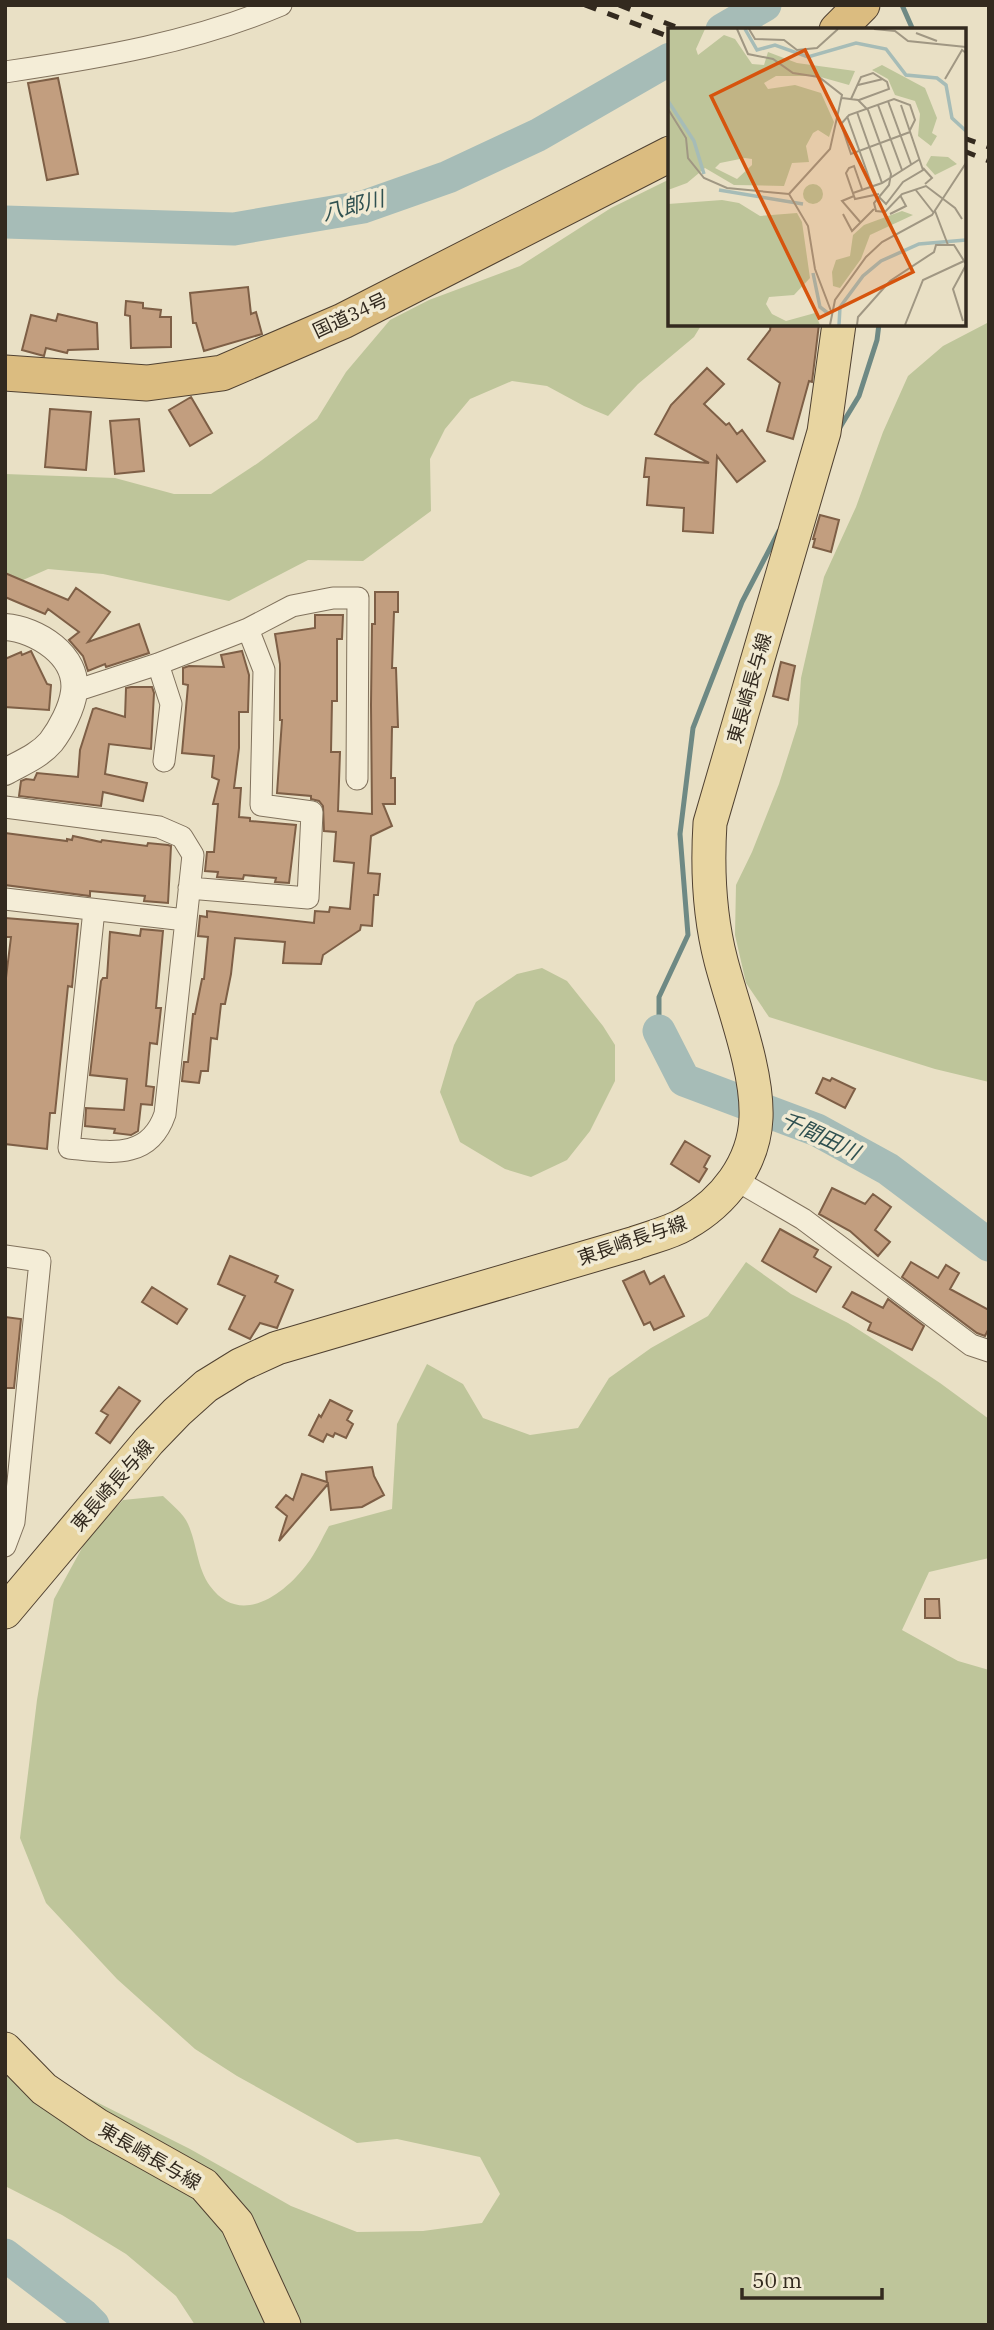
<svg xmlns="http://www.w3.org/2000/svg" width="994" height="2330" font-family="'IBM Plex Serif','Noto Sans JP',serif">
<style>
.green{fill:#bec59a}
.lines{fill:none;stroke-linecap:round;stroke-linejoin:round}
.stream{stroke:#6e8984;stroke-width:5}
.river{stroke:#a6bcb7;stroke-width:33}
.building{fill:#c29e7f;stroke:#7e5f46;stroke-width:2}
.minor-casing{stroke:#81725d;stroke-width:23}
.tertiary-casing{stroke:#81725d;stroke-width:28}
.primary-casing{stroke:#504131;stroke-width:35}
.trunk-casing{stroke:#504131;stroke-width:37}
.minor{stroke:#f4edd7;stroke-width:21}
.tertiary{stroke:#f4edd7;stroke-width:26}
.primary{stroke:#e8d5a1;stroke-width:33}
.trunk{stroke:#dbbc80;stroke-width:35}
.rail{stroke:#332a1f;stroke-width:5;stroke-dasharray:12 12;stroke-linecap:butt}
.labels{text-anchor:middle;stroke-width:7;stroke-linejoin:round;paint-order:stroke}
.street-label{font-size:19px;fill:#332a1f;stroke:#f1ead3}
.water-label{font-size:21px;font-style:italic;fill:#305151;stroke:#f1ead3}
.inset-river{fill:none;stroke:#a6bcb7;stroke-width:3.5}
.inset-road{fill:none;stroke:#a09783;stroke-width:2}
.view{fill:#d6540e;fill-opacity:0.15;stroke:#d6540e;stroke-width:3.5}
.inset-edge{fill:none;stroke:#332a1f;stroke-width:3.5}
</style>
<rect width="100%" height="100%" fill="#e9e0c5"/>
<!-- green -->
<path class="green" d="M670,179v145h32l-8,13 -56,47 -30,32 -24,-10 -37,-20 -35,-5 -42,18 -25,30 -15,30 1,52 -68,50 -55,-1 -79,41 -126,-27 -55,-5 -25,11 -18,3v-109l110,4 59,16h37l47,-31 59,-44 29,-47 44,-52 39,-20 91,-34 91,-58z
M989,322v760l-54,-13 -166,-52 -23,-34 -11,-48 1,-50 16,-33 27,-68 19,-60 3,-46 23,-101 32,-70 27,-75 25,-56 35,-30z
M542,968l25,13 36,45 12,19v36l-25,50 -23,29 -36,17 -26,-8 -45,-27 -20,-50 14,-47 22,-43 41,-28z
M746,1262l45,32 57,29 44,28 48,32 49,36v139l-60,14 -27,58 56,31 31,9v655h-794l-19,-29 -50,-42 -64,-39 -57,-29v-130l185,93 101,57 66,26 66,-1 59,-8 18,-29 -20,-37 -83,-18 -40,4 -120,-67 -42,-27 -78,-70 -71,-76 -26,-65 17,-138 17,-101 34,-62 35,-37 40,-4c8,8 21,18 25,28 9,20 9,44 22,62 30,41 74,9 97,-22 9,-11 15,-26 22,-38l63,-17 5,-85 30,-60 36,20 20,34 47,17 48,-7 31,-50 42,-30 57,-32z"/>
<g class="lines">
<!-- stream -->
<path class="stream" d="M902,5l11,25
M839,429l20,-33 18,-56 2,-16
M659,1031v-34l29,-62 -8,-101 13,-106 49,-126 37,-71"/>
<!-- river -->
<path class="river" d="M722,30l43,-25
M5,222l229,7 129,-22 85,-30 90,-42 132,-76
M659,1031l25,49 133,50 71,39 101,76
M5,2255l77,59 11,11"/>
</g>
<!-- building -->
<path class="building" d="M58,78l20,96 -31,6 -19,-97z
M248,287l3,27 5,-2 6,22 -58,17 -8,-28h-3l-3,-30z
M126,301l17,2v5l18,2 -1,7h11v30l-40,1 -1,-32 -5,-1z
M58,314l39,9 1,26 -30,1 -1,3 -21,-5 -2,8 -22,-6 9,-35 25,6z
M771,324h48l-7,58 -3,-1 -16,58 -26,-8 13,-48 -32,-24 22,-29z
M707,368l17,16 -20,20 22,21 3,-2 8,11 5,-4 23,31 -28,21 -20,-26 -4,77 -30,-2 1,-23 -37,-3 2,-28h-5l2,-19 63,5 -54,-29 16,-29z
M191,397l21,36 -22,13 -21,-36z
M50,409l41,3 -5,58 -41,-3z
M139,419l5,52 -29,3 -5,-53z
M820,515l19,5 -8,32 -18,-5 2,-8h-2z
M5,573l63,27 8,-12 34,24 -22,30 51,-18 10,29 -43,14 -1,-3 -17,7 -5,-15 -14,-16 10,-8 -31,-23 -3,5 -40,-17z
M375,592h23v20h-4l-2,56h4l2,59h-6l-1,51h4v26h-12l9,22 -21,10 -3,37 12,1 -2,21h-4l-2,31 -11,-1 -1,5 -37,25 -2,9 -38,-1 2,-21 -50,-4 -4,36 -6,30h-4l-4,35 -6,-1 -3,33h-7l-2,12 -17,-2 2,-19h4l5,-48h2l7,-35h2l4,-42 -10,-1 2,-20 7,1v-6l107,12 1,-12 14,1 1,-5 20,2 4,-46 -20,-2 2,-29 -12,-1 -1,-25 -4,-5 -8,-2v-3l-34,-3 5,-73h-2v-56l-5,-30 40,-6v-13h28l-1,24h-5v62h-5l-1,51h9l-2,59 34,3 -1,-109 1,-81h3z
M31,651l16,33 4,1 -2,25 -44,-3v-48l16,-7 1,3z
M242,651l7,24 -1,37h-9v36l-5,40h7l-2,29 11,1v3l46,4 -7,58 -14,-1 1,-4 -32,-3 -1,4 -26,-2 1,-5 -13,-1 2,-19h7l4,-48h-5l6,-24 -7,-3 2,-21 -32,-3 6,-68 -5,-1v-16l6,-2 35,1 -3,-12z
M781,662l14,4 -7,34 -15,-4z
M131,687h21l2,6 -3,56 -42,-5 -4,30 42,9 -4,18 -40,-9 -2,14 -82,-10 2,-15 5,-2 8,1 3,-7 41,4 2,-27 13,-41 3,-1 29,9 1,-29z
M5,833l62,8v-2l5,1 1,-4 28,6 1,-2 45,6 1,-3 20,2 3,1 -3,57 -24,-2 1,-5 -55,-5v5l-85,-11z
M5,918l73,6 -6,63 -4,-1 -13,127h-5l-3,36 -42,-5v-158l6,-49h-6z
M141,929l22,2 -7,77h5l-4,36 -7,-1 -4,43 8,1 -2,18 -11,-1 -3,27 -7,4 -17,-2 1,-4 -30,-3 1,-18 38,2 3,-31 -37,-4 11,-94 2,-3h4l3,-46 30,4z
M823,1078l7,3 2,-3 23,11 -10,19 -29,-15z
M685,1141l25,15 -6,11 3,2 -8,13 -28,-18z
M832,1188l33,16 8,-10 18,13 -16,23 15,12 -12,14 -28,-25 -31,-17z
M780,1229l38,21 -4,7 17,10 -15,25 -54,-31z
M230,1256l48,20 -3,6 18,8 -16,38 -17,-5 -10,16 -21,-10 16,-33 -27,-12z
M911,1262l27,16 8,-13 13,8 -9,16 39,21v18l-4,8 -8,-3 -75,-56z
M644,1271l6,13 14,-8 20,40 -30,14 -4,-8 -6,3 -21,-44z
M152,1287l35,22 -10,15 -35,-22z
M852,1292l31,16 5,-9 36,27 -12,24 -44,-20 3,-7 -28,-16z
M5,1317l16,2 -7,69h-9z
M119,1387l21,14 -30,42 -14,-10 12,-18 -7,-4z
M330,1400l22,11 -5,9 6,4 -7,14 -11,-5 -2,4 -6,-3 -4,8 -14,-7 10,-20 2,2z
M372,1467l2,9 10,19 -22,12 -31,3 -3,-26 -49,57 8,-25 -11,-9 10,-12 7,5 9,-26 25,8 -1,-10z
M925,1599h14l1,19h-15z"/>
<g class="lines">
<!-- minor casing -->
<g class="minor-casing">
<path id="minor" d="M5,72c94,-14 189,-30 276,-67
M158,664l13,40 -7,57
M75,691l83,-27 90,-35 44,-23 41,-8h25l-1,181
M5,807l154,20 23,10 11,18 -28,259c-16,47 -56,38 -96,34l25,-238
M189,888l119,10 4,-86 -51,-7 3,-135 -16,-41
M5,899l180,21
M736,1180l67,39 168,126 18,6
M5,1256l35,5 -26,261 -9,24"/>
</g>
<!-- tertiary casing -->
<g class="tertiary-casing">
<path id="tertiary" d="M5,627c32,2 74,29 69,65 -2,16 -13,37 -23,50 -12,14 -30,21 -46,30"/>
</g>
<!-- primary casing -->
<g class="primary-casing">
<path id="primary" d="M5,1612l144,-171 28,-29 29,-26 34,-21 37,-17 358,-105c16,-6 35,-10 50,-19 39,-22 69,-60 71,-106 2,-47 -23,-111 -35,-157 -12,-46 -14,-90 -11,-138l114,-391 15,-108
M5,2049l39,40 53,36 107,60 33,38 47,102"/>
</g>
<!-- trunk casing -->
<g class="trunk-casing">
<path id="trunk" d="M837,30l25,-25
M5,373l142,10 75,-10 121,-52 327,-167"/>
</g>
<!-- minor -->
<use href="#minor" class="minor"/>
<!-- tertiary -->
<use href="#tertiary" class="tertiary"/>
<!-- primary -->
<use href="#primary" class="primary"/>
<!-- trunk -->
<use href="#trunk" class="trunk"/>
<!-- rail -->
<path class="rail" d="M585,5l85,32
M619,5l65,25
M964,138l25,9
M964,151l25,10"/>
</g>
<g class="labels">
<!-- street labels -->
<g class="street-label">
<text transform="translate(350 315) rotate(-25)" y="7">国道34号</text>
<text transform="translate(749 688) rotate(-74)" y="7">東長崎長与線</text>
<text transform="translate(632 1240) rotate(-19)" y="7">東長崎長与線</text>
<text transform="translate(112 1485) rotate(-49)" y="7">東長崎長与線</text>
<text transform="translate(150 2156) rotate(30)" y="7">東長崎長与線</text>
</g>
<!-- water labels -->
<g class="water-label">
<text transform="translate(353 206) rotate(-14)" y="7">八郎川</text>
<text transform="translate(820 1136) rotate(25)" y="7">千間田川</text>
</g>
</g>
<!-- overview -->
<g transform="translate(668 28)">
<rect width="298" height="298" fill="#e9e0c5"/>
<path d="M0,1h37l-9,20 2,6 26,-20 11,4 17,25 12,1 4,-13 29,11 58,8 -6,14 -32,-9h-41l-12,7 4,6 27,-4 26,8 13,29 -5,15 -11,-7 -5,3 -7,13 3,16 -17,1 -8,23 -50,-1 -29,-17 -18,15 -19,7zM77,130l7,1v6l-15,14 -22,-11 5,-5zM214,37l43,23 12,30 -5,15 5,3 -6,10 -13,-10 2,-22 -5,-13 -20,-6 -7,-16 -16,-9zM263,128l17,1 9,7 -22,11 -9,-10zM135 166a10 10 0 1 1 20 0a10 10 0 1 1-20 0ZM54,172l17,3 21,13 37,-3 5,9 8,56 -16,17 -25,2 -3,7 6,10 14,7 29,-8 5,12h-152v-121zM234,183l11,4 -43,20 -9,24 -21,29 -7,-2 -1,-14 4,-12 14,-4 3,-21 11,-10z" fill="#bec59a" fill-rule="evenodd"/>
<path class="inset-river" d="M77,1l12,21 18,-5 33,12 48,-14 30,6 20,26 31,3 9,7 6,33 14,13M0,73l26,40 10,33M51,162l84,14M145,245l7,34 9,7M171,297l1,-18 23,-31 18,-15 38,-17 47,-4"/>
<path class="inset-road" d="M69,1l11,25 25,5 20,14 26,4 23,18 -12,54 -41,45 19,32 7,43 16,42M81,1l6,10 29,1 13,10 20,-2 21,-19M206,1l21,2 13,10 58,6M248,5l21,8M277,51l17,-29 4,3M190,57l25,-6M174,70l16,2 10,10 23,64 -2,11 -15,18 2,8 9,1 17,-18 24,-8 29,22 7,11M183,71l10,-22 12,-4 14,9 2,7 -30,11M220,73l23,63M210,77l24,65M0,81l18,29 2,20 16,20 23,10 62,6M189,84l25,71M179,88l25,70M242,102l5,-10 -5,-15 -16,-6 -45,16 -8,9 10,30 59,-22M255,140l9,10 -7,6M194,161l-8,-23 -5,2 -3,5 9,26 24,-5M247,161l18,23M185,165l29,-10 38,-24M186,168l-12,5 19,22M211,169l7,7 17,-22 20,-12 -22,-65M267,183l13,34M175,186l9,17 22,-22M222,186l16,-8 -6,-11M295,293l-10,-32 13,-24M162,297l5,-25 31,-43 16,-15 50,-27 34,-52M189,297l1,-8 32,-36 44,-29 2,-7h18l12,19M237,297l18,-45 41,-19"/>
<path class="view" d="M137,22l108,222 -94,46 -108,-222z"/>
<rect width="298" height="298" class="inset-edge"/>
</g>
<!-- border -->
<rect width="994" height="2330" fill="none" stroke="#332a1f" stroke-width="14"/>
<!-- scale -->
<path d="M742 2288v10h140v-10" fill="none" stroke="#332a1f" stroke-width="3.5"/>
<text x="752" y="2288" font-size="21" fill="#332a1f" stroke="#f1ead3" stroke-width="5" paint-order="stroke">50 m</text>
</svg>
